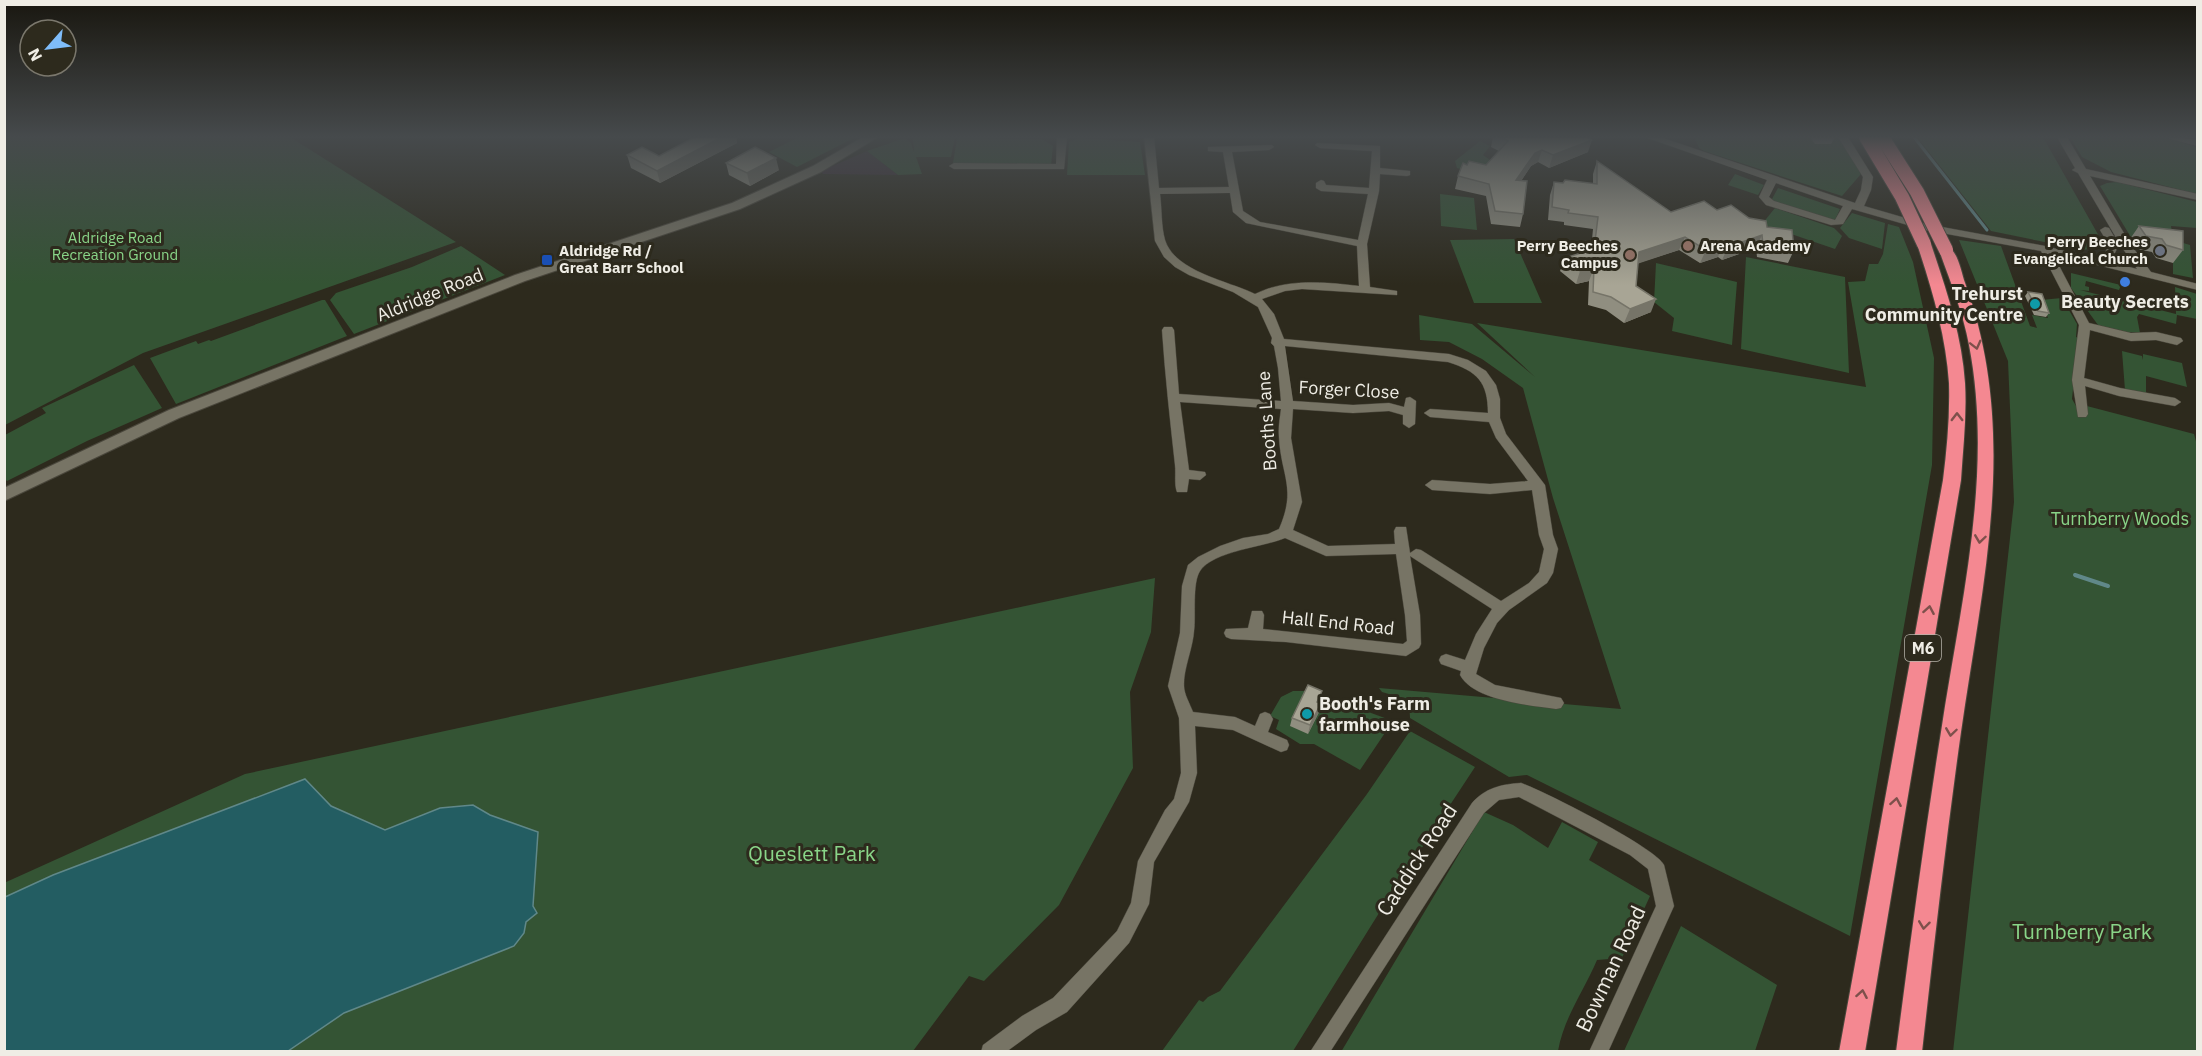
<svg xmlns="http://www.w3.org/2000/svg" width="2202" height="1056" font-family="'IBM Plex Sans',sans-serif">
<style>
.commercial{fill:#3c2c37}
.green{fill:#345434}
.water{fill:#235d62;stroke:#608889;stroke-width:1.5}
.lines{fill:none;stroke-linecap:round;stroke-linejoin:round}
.stream-far1{stroke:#608889;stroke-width:3}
.stream{stroke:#608889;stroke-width:4}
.minor-casing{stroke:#4a473c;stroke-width:1}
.tertiary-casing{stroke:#4a473c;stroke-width:2}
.motorway-casing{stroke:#4a473c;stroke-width:2}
.minor{fill:#777465;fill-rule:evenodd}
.tertiary{fill:#777465;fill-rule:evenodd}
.motorway{fill:#f48891;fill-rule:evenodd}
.motorway-bridge-casing{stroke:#4a473c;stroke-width:16;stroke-linecap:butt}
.motorway-bridge{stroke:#f48891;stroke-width:14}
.wall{fill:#908e80}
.shaded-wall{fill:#767468}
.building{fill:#a8a595;stroke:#767468;stroke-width:1.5}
.oneway{stroke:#7d504b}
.education-dot{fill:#8d6e63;stroke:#2d2a1d;stroke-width:2}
.worship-dot{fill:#6b7280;stroke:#2d2a1d;stroke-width:2}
.transit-dot{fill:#1a4fb4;stroke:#2d2a1d;stroke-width:2}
.shop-dot{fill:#3f7fe0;stroke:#2d2a1d;stroke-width:2}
.culture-dot{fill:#0f9aa8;stroke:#2d2a1d;stroke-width:2}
.labels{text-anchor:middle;stroke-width:6;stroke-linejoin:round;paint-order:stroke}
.far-park-label{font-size:15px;fill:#89d588;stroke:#2d2a1d}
.far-poi-label{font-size:15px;font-weight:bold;fill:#efede5;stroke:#2d2a1d;text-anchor:end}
.shield{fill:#2d2a1d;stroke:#b5b2a9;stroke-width:1.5}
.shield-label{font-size:16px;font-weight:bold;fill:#efede5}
.poi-label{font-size:18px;font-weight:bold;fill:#efede5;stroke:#2d2a1d;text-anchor:end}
.street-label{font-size:18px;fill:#efede5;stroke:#2d2a1d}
.park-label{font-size:18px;fill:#89d588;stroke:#2d2a1d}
.near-park-label{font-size:21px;fill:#89d588;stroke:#2d2a1d}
.near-street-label{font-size:21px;fill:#efede5;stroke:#2d2a1d}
</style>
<rect width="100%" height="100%" fill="#2d2a1d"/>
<!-- commercial -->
<path class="commercial" d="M867,151l31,24 -75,-1 -2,-3z"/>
<!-- green -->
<path class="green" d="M5,137h285l166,105 -313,111 -138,72z
M799,137h57l-59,30 -28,-15z
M955,137l-4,20h-35l6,17 -24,1 -31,-24 38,-13 6,5 3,9 -1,-14z
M1694,137h145l14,19 8,18 -19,22 -138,-45 -5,-3z
M1917,137h126l61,108 -20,5 -93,-19z
M2070,137h92l35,10v47l-86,-22 -29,-15z
M957,138l85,1 11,7 -2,19 -98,-2z
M1079,138l61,4 5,33h-78l2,-33z
M1480,141l10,5 -7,9 10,7 -12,13 -24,-7 -2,-7z
M1735,174l29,11 -6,10 -30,-10z
M2117,182l80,20v26l-26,-2 2,14 17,5 3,33 -20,-4v-30l-41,-5 -32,-53 7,-3z
M1778,188l62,21 -5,11 -60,-18 -3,-3z
M1440,194l34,4 3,32 -36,-4z
M1775,208l59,20 8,8 -7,13 -73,-25z
M1852,213l33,10 -3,26 -33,-11 -9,-10z
M1888,224l11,3 14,35 21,96 -2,107 -82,471 -323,-161 -18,2 -99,-59 -1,-18 -27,-8 -3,-4 242,21 -68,-211 -30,-110 -41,-29 -33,-17 -29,-2 -1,-25 53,9 63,53 -58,-54 389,64 -18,-105 17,-1 4,-17h9l5,-10z
M1514,239l28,64h-68l-24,-63z
M1959,240l42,6 29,80 7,2 -5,-13 16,3 -7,-18 21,-2 15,26 -1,13 2,1 -6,61 8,14 3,-8 111,29 4,15v602l-245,1 61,-550 -6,-141z
M461,246l44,29 -151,59 -24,-34 6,-7 76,-26z
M1746,257l99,20 4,96 -108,-24z
M1656,263l81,19 -5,63 -60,-14 2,-13 -20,-16z
M2071,273l50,12 -2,5 -33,-9 -1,5 4,1v4l-9,-1 96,24 -1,-27 22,7v25l-20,-4 -1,9 -37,-10 -2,3 3,16 -13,-1 -29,-7 -27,-37z
M322,300h3l22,36 -171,68 -26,-46 46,-17 2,3 11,-4 2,1z
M2122,351l20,5 1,4v-6l39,9 5,24 -41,-11v18l-21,-4z
M134,365l28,43 -75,33 -80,40 -2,-2v-44l41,-22 -4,-5z
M1155,578l-4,54 -21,60 3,76 -74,137 -75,76 -15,-5 -56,75h-908l-1,-168 241,-109z
M1293,691h18l82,30 -33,49 -46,-26h-14l-24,-15 3,-9 -9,-4 11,-19z
M1410,731l65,36 -96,146 -86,138h-131l37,-51 4,2 5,-5 12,-6 147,-197z
M1484,812l29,13 35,23 14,-26 36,20 -9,18 61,36 -28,62 -25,2c-13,31 -33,57 -39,91l-217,1z
M1681,926l96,59 -22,66h-131z"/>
<!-- water -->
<path class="water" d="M305,779l26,27 54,24 55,-22 33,-3 17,10 48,17 -5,74 4,7 -11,9 -2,11 -10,13 -170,67 -56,38h-283v-154l48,-22z"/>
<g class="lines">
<!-- stream-far1 -->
<path class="stream-far1" d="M1914,137l73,93"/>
<!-- stream -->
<path class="stream" d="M2075,575l33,11"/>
<!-- minor casing -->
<g class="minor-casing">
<path id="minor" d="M1057,137h10l-3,32h-110l-5,-3 5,-3 102,1z
M1144,137h10l5,51 70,-1 -6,-35 -15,-1v-4l64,-2 2,2 -5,3 -37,2 11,59 17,11 98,18 10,-46 -47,-3 -5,-3v-5l5,-3 3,1 2,4 43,3 3,-37 -52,-3 -5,-3 2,-2 63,3v22l30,3v4l-3,1 -27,-2 -1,17 -12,53 3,43 27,4v4l-95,-6 -17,2 -23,8 12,15 10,25 165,15 19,6 18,11 10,14 4,14v19l6,16 39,51 8,50 5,14 -5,24 -6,10 -38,27 -12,13 -13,25 -8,26 19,11 61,12 5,1 3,5 -3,5 -5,1c-26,-4 -82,-8 -96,-34l1,-4 -20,-7 -2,-4 2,-4 5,-2 19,6 11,-26 16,-25 -82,-53 10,59 1,29 -2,4 -13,8 -120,-14 -55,-3 -5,-2 -2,-4 2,-4 22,-1 4,-17h10l2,4 -1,14 140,15 4,-3 -2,-26 -9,-61 -70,2 -41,-18c-21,9 -72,13 -85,33 -8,12 -4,45 -6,60 -1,17 -11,39 -10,55 0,8 6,18 9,26l42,5 20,9 5,-12 5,-2 5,2 3,5 -5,13 19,8 2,5 -2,5 -6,2 -48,-22 -38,-4 2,47 -8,29 -35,60 -5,42 -20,39 -62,69 -31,18 -30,22h-25l2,-7 39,-29 31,-18 64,-67 14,-28 7,-42 27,-51 9,-11 7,-26 -2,-55 -11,-32 12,-53 2,-47 6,-21 10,-8 22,-11 23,-8 25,-4 11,-5c18,-41 2,-53 0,-92 -1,-10 1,-19 2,-28l-101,-7 9,68 16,2 1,3 -6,5 -11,-1 -2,13h-10c-3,-7 -1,-18 -2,-27 -5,-45 -10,-90 -13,-135l2,-3h8l2,3 5,64 102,7 -3,-33 -4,-22 -3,-3 1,-5 -14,-31 -25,-15 -44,-17 -14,-8 -11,-10 -9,-16zM1230,193l3,19 13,11 111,23 2,40c-34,-4 -72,-8 -104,8 -26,-13 -80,-22 -90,-54 -4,-14 -3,-31 -5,-46zM1285,346l163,16c29,9 40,20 40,51l-58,-4 -6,4 6,4 59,5 7,16 32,43 -38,3 -58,-4 -7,5 7,5 58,4 42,-4 7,45 5,14 -5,23 -10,11 -28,18 -80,-51 -5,-1 -6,4 -4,-26h-10l-2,4 1,13 -67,2 -35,-16 9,-28 -11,-64 2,-29 60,4 36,-2 14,4v9l6,4 6,-4 1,-23 -6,-4 -4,1 -2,9 -15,-4 -36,2 -60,-4z
M1645,137h15l195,66 6,-13 2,-13 -25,-40h10l25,40 -2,13 -7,16 62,18 119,22 56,14 8,-15 -9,-15 5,-3 4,1 10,17 -9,17 27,7 -16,-23 -43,-73 -6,-3 3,-2 -18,-31h10l19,32 112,25v6l-108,-24 41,69 20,27 47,12v6l-145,-36 36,69 42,10 25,-1 25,6 2,3 -6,4 -21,-5 -25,1 -41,-11 -6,48 36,10 55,10 6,4 -6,4 -56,-10 -34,-10 3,28 -2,3h-8l-6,-37 7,-55 -38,-74 -116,-21 -73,-21 -9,15 -12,1 -65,-20 -7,-8 8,-17zM1776,183l67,23 -8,14 -61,-19 -5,-4z
M2168,137l30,3v6l-28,-7z
M1521,783c23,8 135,65 143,82l10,41 -66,146h-19l67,-146 -8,-37 -18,-14 -111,-58 -20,3 -15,13 -154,239h-20l162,-249c13,-15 30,-19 49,-20z"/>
</g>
<!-- tertiary casing -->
<g class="tertiary-casing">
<path id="tertiary" d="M863,137h15l-57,35 -81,37 -215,72 -346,137 -175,83v-13l165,-78 346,-135 217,-72 81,-37z"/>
</g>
<!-- motorway casing -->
<g class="motorway-casing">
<path id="motorway" d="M1924,240l7,4c15,45 31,91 34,139 2,32 -2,65 -4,97l-96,572h-26l104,-572c4,-32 7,-64 6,-97 -3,-47 -17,-94 -32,-139z
M1946,246c11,3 15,24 18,34 56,151 19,299 -3,452 -15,106 -27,213 -39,320h-26c14,-107 28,-214 45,-320 19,-127 53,-258 28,-387 -6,-33 -19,-64 -30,-95z"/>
</g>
<!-- minor -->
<use href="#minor" class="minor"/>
<!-- tertiary -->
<use href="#tertiary" class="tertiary"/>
<!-- motorway -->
<use href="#motorway" class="motorway"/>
<!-- motorway-bridge casing -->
<g class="motorway-bridge-casing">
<path id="motorway-bridge" d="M1866,137l36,60 22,47
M1882,137l35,55 29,58"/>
</g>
<!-- motorway-bridge -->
<use href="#motorway-bridge" class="motorway-bridge"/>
</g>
<!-- wall -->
<path class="wall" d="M693,137h43l1,6 -77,40 -29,-15 -4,-13 32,1 35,-18z
M1493,137h94l1,15 -39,16 -11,-6 -7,4 -10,15 2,33 -3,13 -29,-3 -5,-28 -31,-7 3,-13 9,-11h19l13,-14 -8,-4z
M1810,137h25l-4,7h-16z
M1597,161l74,51 46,-2 32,8 18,9 27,23 -6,13 -31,-6 -1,-9 -34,12 -4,-3 -18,6 -21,-13 -41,13 -2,23 15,26 -27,11 -18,-13 -18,-5 1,-24 -13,3 -16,-13 5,-13 26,-8 2,-21 -29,-4v-3l-16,-2 2,-25 4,-13 9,1h30v-9z
M726,163l53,7 -29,16 -21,-11z
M2139,226l44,24 -10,13 -17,-5 -4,-6 -15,-3 -7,-10z
M2028,292l21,21 -3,4 -12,-2 -9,-19z
M1320,699l-2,3 1,10 -11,22 -18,-8 2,-8z"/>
<!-- shaded-wall -->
<path class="shaded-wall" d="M722,137h14l1,6 -77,40 -3,-12z
M1592,140l-4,12 -39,16 4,-13z
M1542,150l-4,12 -7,4 -18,27 3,-13 19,-27z
M776,158l3,12 -29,16 -3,-13z
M1762,235l-6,13 -34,12 6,-13z
M1685,237l-6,13 -45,15 5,-13z
M1723,244l-5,13 -18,6 6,-13z
M1594,268l-5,13 -13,3 4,-13z
M1656,299l-5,13 -27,11 6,-14z
M1321,703l-2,9 -11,22 2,-9z"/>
<!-- building -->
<path class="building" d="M695,137h27l-65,34 -30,-16 15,-8 17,9z
M1500,137h87l5,3 -39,15 -11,-5 -7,3 -19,27 11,1 -4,33 -28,-3 -6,-27 -31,-8 5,-13 4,2 2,-4 17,4 22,-24z
M755,147l21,11 -29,15 -21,-10z
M1597,161l74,51 33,-11 13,9 14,-5 18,13 17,3 1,6 25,3 2,20 -31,-5 -1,-10 -34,12 -5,-3 -17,6 -21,-13 -46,15 -3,34 20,13 -26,10 -19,-12 -18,-5 1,-24 -14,3 -15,-13 29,-9 4,-32 -30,-4 1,-3 -17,-3 2,-25 9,1 2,-3 32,4z
M2139,226l44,5v19l-17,-5 -4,-6 -16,-3z
M2028,292l14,2 7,19 -11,-2z
M1308,685l14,6 -5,11 4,1 -11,22 -18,-7z"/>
<!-- one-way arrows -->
<defs><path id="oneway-chevron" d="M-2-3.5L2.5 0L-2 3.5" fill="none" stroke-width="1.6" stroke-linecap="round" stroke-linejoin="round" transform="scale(1.5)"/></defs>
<g class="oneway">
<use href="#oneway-chevron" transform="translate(1976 345) rotate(76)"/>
<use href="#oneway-chevron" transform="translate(1957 417) rotate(-90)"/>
<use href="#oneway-chevron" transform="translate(1980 539) rotate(98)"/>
<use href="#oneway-chevron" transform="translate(1929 610) rotate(-80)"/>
<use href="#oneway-chevron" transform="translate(1951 732) rotate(98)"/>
<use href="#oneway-chevron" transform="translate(1896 802) rotate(-80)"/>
<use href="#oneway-chevron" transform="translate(1924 925) rotate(97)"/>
<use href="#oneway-chevron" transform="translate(1862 994) rotate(-80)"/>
</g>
<!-- sky -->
<linearGradient id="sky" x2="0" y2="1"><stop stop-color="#191710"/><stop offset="0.48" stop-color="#464a4c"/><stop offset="1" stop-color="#464a4c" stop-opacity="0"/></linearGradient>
<rect width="2202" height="285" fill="url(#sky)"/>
<!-- markers -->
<g class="education-dot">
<circle cx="1688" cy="246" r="6"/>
<circle cx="1630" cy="255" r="6"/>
</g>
<circle class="worship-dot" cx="2160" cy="251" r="6"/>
<rect class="transit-dot" x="541" y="254" width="12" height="12" rx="3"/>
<circle class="shop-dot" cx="2125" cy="282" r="6"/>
<g class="culture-dot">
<circle cx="2035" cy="304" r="6"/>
<circle cx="1307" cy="714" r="6"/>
</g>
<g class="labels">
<!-- far-park labels -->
<g class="far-park-label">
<text x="115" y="243">Aldridge Road<tspan x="115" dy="17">Recreation Ground</tspan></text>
</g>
<!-- far-poi labels -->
<g class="far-poi-label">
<text x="2148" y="247">Perry Beeches<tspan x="2148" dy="17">Evangelical Church</tspan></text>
<text x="1618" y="251">Perry Beeches<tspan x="1618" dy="17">Campus</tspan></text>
<text x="1700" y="251" text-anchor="start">Arena Academy</text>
<text x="559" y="256" text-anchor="start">Aldridge Rd /<tspan x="559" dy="17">Great Barr School</tspan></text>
</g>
<!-- shield labels -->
<rect class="shield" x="1905" y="635" width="36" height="26" rx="4.5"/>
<g class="shield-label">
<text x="1923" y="654">M6</text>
</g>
<!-- poi labels -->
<g class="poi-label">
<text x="2023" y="300">Trehurst<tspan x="2023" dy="21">Community Centre</tspan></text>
<text x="2125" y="308" text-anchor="middle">Beauty Secrets</text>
<text x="1319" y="710" text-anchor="start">Booth's Farm<tspan x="1319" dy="21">farmhouse</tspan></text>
</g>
<!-- street labels -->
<g class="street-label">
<text transform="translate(430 295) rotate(-22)" y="6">Aldridge Road</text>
<text transform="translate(1349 390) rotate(3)" y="6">Forger Close</text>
<text transform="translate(1267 421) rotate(-94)" y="6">Booths Lane</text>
<text transform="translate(1338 623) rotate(6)" y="6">Hall End Road</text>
</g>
<!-- park labels -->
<g class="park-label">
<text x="2120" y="525">Turnberry Woods</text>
</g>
<!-- near-park labels -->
<g class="near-park-label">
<text x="812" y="861">Queslett Park</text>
<text x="2082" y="939">Turnberry Park</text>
</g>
<!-- near-street labels -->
<g class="near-street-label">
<text transform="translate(1417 860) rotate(-57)" y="7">Caddick Road</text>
<text transform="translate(1611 969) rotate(-65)" y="7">Bowman Road</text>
</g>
</g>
<!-- border -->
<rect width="2202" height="1056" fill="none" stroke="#efede5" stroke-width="12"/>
<!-- north arrow -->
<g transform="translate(48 48) rotate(242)"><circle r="28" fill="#2d2a1d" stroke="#7b786d" stroke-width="1.5"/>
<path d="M0-4.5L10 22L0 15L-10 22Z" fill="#7fbdfa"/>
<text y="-9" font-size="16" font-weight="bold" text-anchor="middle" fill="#efede5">N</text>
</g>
</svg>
